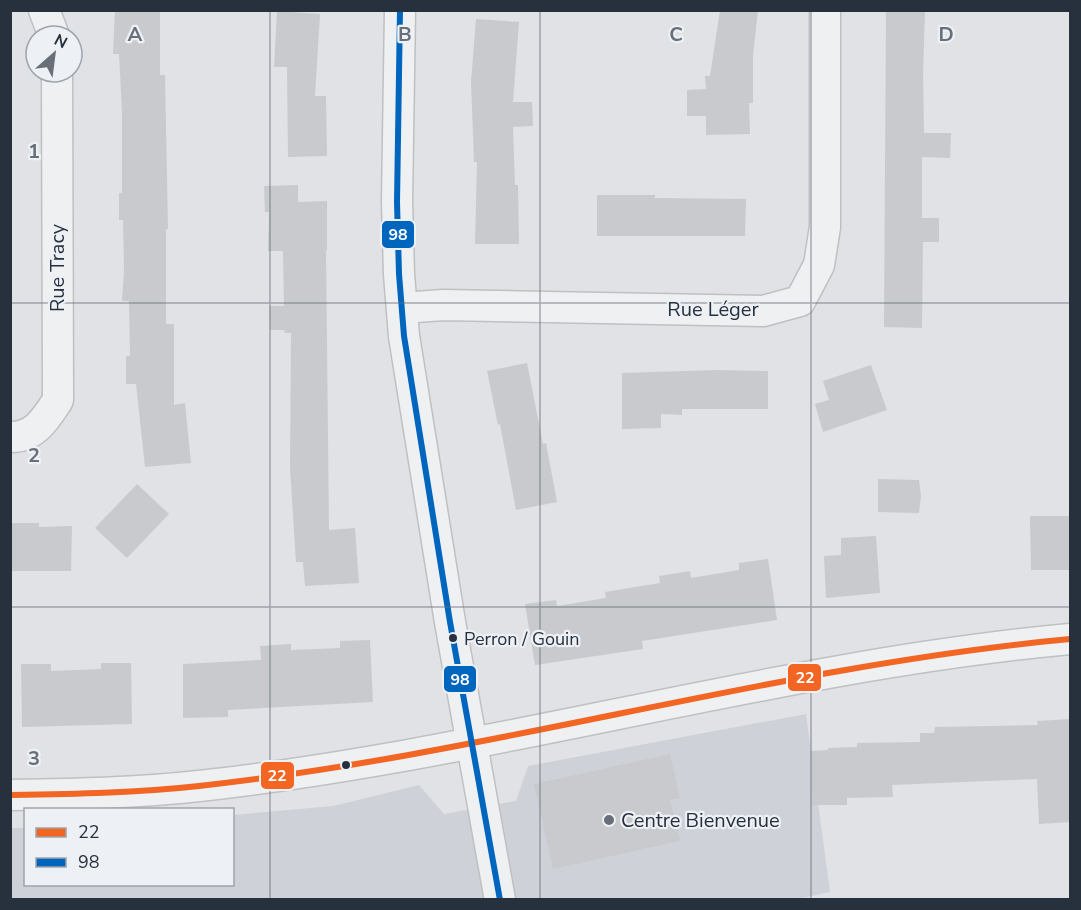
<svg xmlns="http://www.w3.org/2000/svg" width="1081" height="910" viewBox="0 0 1081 910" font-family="'Nunito Sans',sans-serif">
  <rect width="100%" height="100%" fill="#e0e2e5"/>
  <polygon fill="#ced2d8" points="806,714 830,892 794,900 11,899 10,828 25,828 26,884 232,884 233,815 333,806 419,785 444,814 516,801 528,766"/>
  <g fill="#c8cacd">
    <polygon points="115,10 160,10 160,75 165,75 168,229 166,229 166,324 174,324 174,405 185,403 191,463 145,467 136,384 126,384 126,356 130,356 129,301 122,301 124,271 123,220 119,220 119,193 122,193 122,112 119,54 113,54"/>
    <polygon points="720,10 758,10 753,56 753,103 749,103 750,134 706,135 706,116 687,116 687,90 706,89 705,76 710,76"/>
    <polygon points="277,11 320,14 315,96 326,96 327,156 288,157 287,67 274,67"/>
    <polygon points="886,11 925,12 923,72 924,133 951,133 950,158 922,157 922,218 939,218 939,242 923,242 922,328 884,327"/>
    <polygon points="476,19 519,22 513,102 532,102 533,126 513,127 515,185 518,185 519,244 475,244 477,162 474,162 471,82"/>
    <polygon points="298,185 298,202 327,201 327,250 326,250 329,530 355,528 359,583 305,586 303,562 296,562 290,468 291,333 285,333 284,330 270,330 269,306 284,306 283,251 268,251 269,212 265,212 264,186"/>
    <polygon points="597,195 655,195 655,198 746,199 745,236 597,236"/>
    <polygon points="527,363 543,444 546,443 557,502 516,510 500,424 498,425 487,371"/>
    <polygon points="871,365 887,410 823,432 815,404 829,400 823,381"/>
    <polygon points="716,370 768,371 768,409 682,409 682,415 661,414 661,428 622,429 622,373"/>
    <polygon points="878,479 919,480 921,496 919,513 878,512"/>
    <polygon points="137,484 169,514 127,558 95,528"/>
    <polygon points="1030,516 1071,516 1071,570 1031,570"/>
    <polygon points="11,523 39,523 39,527 72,526 71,571 12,571"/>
    <polygon points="876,536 880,593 826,598 824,556 841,555 841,538"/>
    <polygon points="768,559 777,620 642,641 643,649 535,665 525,604 556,600 557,606 606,598 605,592 660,583 659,576 690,571 691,578 739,570 739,563"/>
    <polygon points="370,640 373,702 228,710 228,717 183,718 183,664 261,660 260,646 291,644 291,650 340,648 340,641"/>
    <polygon points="101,663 131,663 132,724 22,727 21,664 51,664 51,671 101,669"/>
    <polygon points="1071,719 1071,822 1039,824 1037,779 892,785 893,797 847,798 847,805 812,805 811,751 828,750 828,748 857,747 857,743 920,742 920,733 934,733 935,727 1038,725 1037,721"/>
    <polygon points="670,754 680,798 670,800 680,841 553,869 534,784"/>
  </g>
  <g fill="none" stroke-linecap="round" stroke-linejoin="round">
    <defs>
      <g id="minor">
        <polyline points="44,10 54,36"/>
        <polyline points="400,10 397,202 399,274 404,336 450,622 500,900"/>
        <polyline points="402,308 443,305 763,311 800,301 819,265 825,227 825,10"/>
        <path d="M10,437c25,1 36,-19 48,-37l-1,-328"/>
        <path d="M10,795c63,-1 126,-2 189,-9 293,-32 578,-120 871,-147"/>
      </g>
    </defs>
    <use href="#minor" stroke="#bec0c3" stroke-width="33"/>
    <use href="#minor" stroke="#eff0f2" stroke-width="30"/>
    <defs>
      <path id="bus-1" d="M10,795c63,-1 126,-2 189,-9 293,-32 578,-120 871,-147"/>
      <polyline id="bus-2" points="400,10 397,202 399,274 404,336 450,622 500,900"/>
    </defs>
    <use href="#bus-1" stroke="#edf1f5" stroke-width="10"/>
    <use href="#bus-2" stroke="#edf1f5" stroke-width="10"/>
    <use href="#bus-1" stroke="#f26522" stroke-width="6"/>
    <use href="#bus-2" stroke="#0065bd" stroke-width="6"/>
  </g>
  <path fill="none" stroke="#686f78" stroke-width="1.5" stroke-opacity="0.55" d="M270,10v890M540,10v890M811,10v890M10,303h1060M10,607h1060"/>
  <g fill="#27313e" stroke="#edf1f5" stroke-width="2">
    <circle cx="453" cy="638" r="5"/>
    <circle cx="346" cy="765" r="5"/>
  </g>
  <circle fill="#686f78" stroke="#edf1f5" stroke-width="2" cx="609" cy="820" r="6"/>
  <g text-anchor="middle" stroke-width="4.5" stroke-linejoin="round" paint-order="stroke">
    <g font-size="18" fill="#27313e" stroke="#edf1f5" text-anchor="start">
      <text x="464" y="645">Perron / Gouin</text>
    </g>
    <g font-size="20" fill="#27313e" stroke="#edf1f5">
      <text transform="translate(57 268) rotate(-90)" y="7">Rue Tracy</text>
      <text x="713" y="316">Rue Léger</text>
    </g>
    <g font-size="20" fill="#27313e" stroke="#edf1f5" text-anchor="start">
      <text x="621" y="827">Centre Bienvenue</text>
    </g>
  </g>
  <g font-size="20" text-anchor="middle" font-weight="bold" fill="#686f78" stroke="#edf1f5" stroke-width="4.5" stroke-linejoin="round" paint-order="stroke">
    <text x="135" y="41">A</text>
    <text x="405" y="41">B</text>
    <text x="676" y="41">C</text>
    <text x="946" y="41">D</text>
    <text x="34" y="158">1</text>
    <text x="34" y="462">2</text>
    <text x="34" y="765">3</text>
  </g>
  <g stroke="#edf1f5" stroke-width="2">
    <rect x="381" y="220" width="34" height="29" rx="6" fill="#0065bd"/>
    <rect x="787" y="663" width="35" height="29" rx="6" fill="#f26522"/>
    <rect x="443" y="665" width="34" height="28" rx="6" fill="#0065bd"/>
    <rect x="260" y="761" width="35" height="29" rx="6" fill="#f26522"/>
  </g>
  <g font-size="16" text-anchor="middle" font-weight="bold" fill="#fff">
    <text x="398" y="240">98</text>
    <text x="805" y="683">22</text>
    <text x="460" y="685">98</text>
    <text x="277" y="781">22</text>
  </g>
  <rect width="1081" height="910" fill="none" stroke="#27313e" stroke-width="24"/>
  <rect x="24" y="808" width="210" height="78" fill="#edf1f5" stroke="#9ea4ac" stroke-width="1.5"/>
  <rect x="36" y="828" width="30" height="9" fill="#f26522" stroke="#9ea4ac" stroke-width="1.5"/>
  <text x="78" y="838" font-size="18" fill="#27313e">22</text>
  <rect x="36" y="858" width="30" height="9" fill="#0065bd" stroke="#9ea4ac" stroke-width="1.5"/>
  <text x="78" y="868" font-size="18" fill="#27313e">98</text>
  <g transform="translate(54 54) rotate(28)"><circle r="28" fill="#edf1f5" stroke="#9ea4ac" stroke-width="1.5"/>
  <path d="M0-4.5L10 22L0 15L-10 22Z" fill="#686f78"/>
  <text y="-9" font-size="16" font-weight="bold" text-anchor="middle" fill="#27313e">N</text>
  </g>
</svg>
